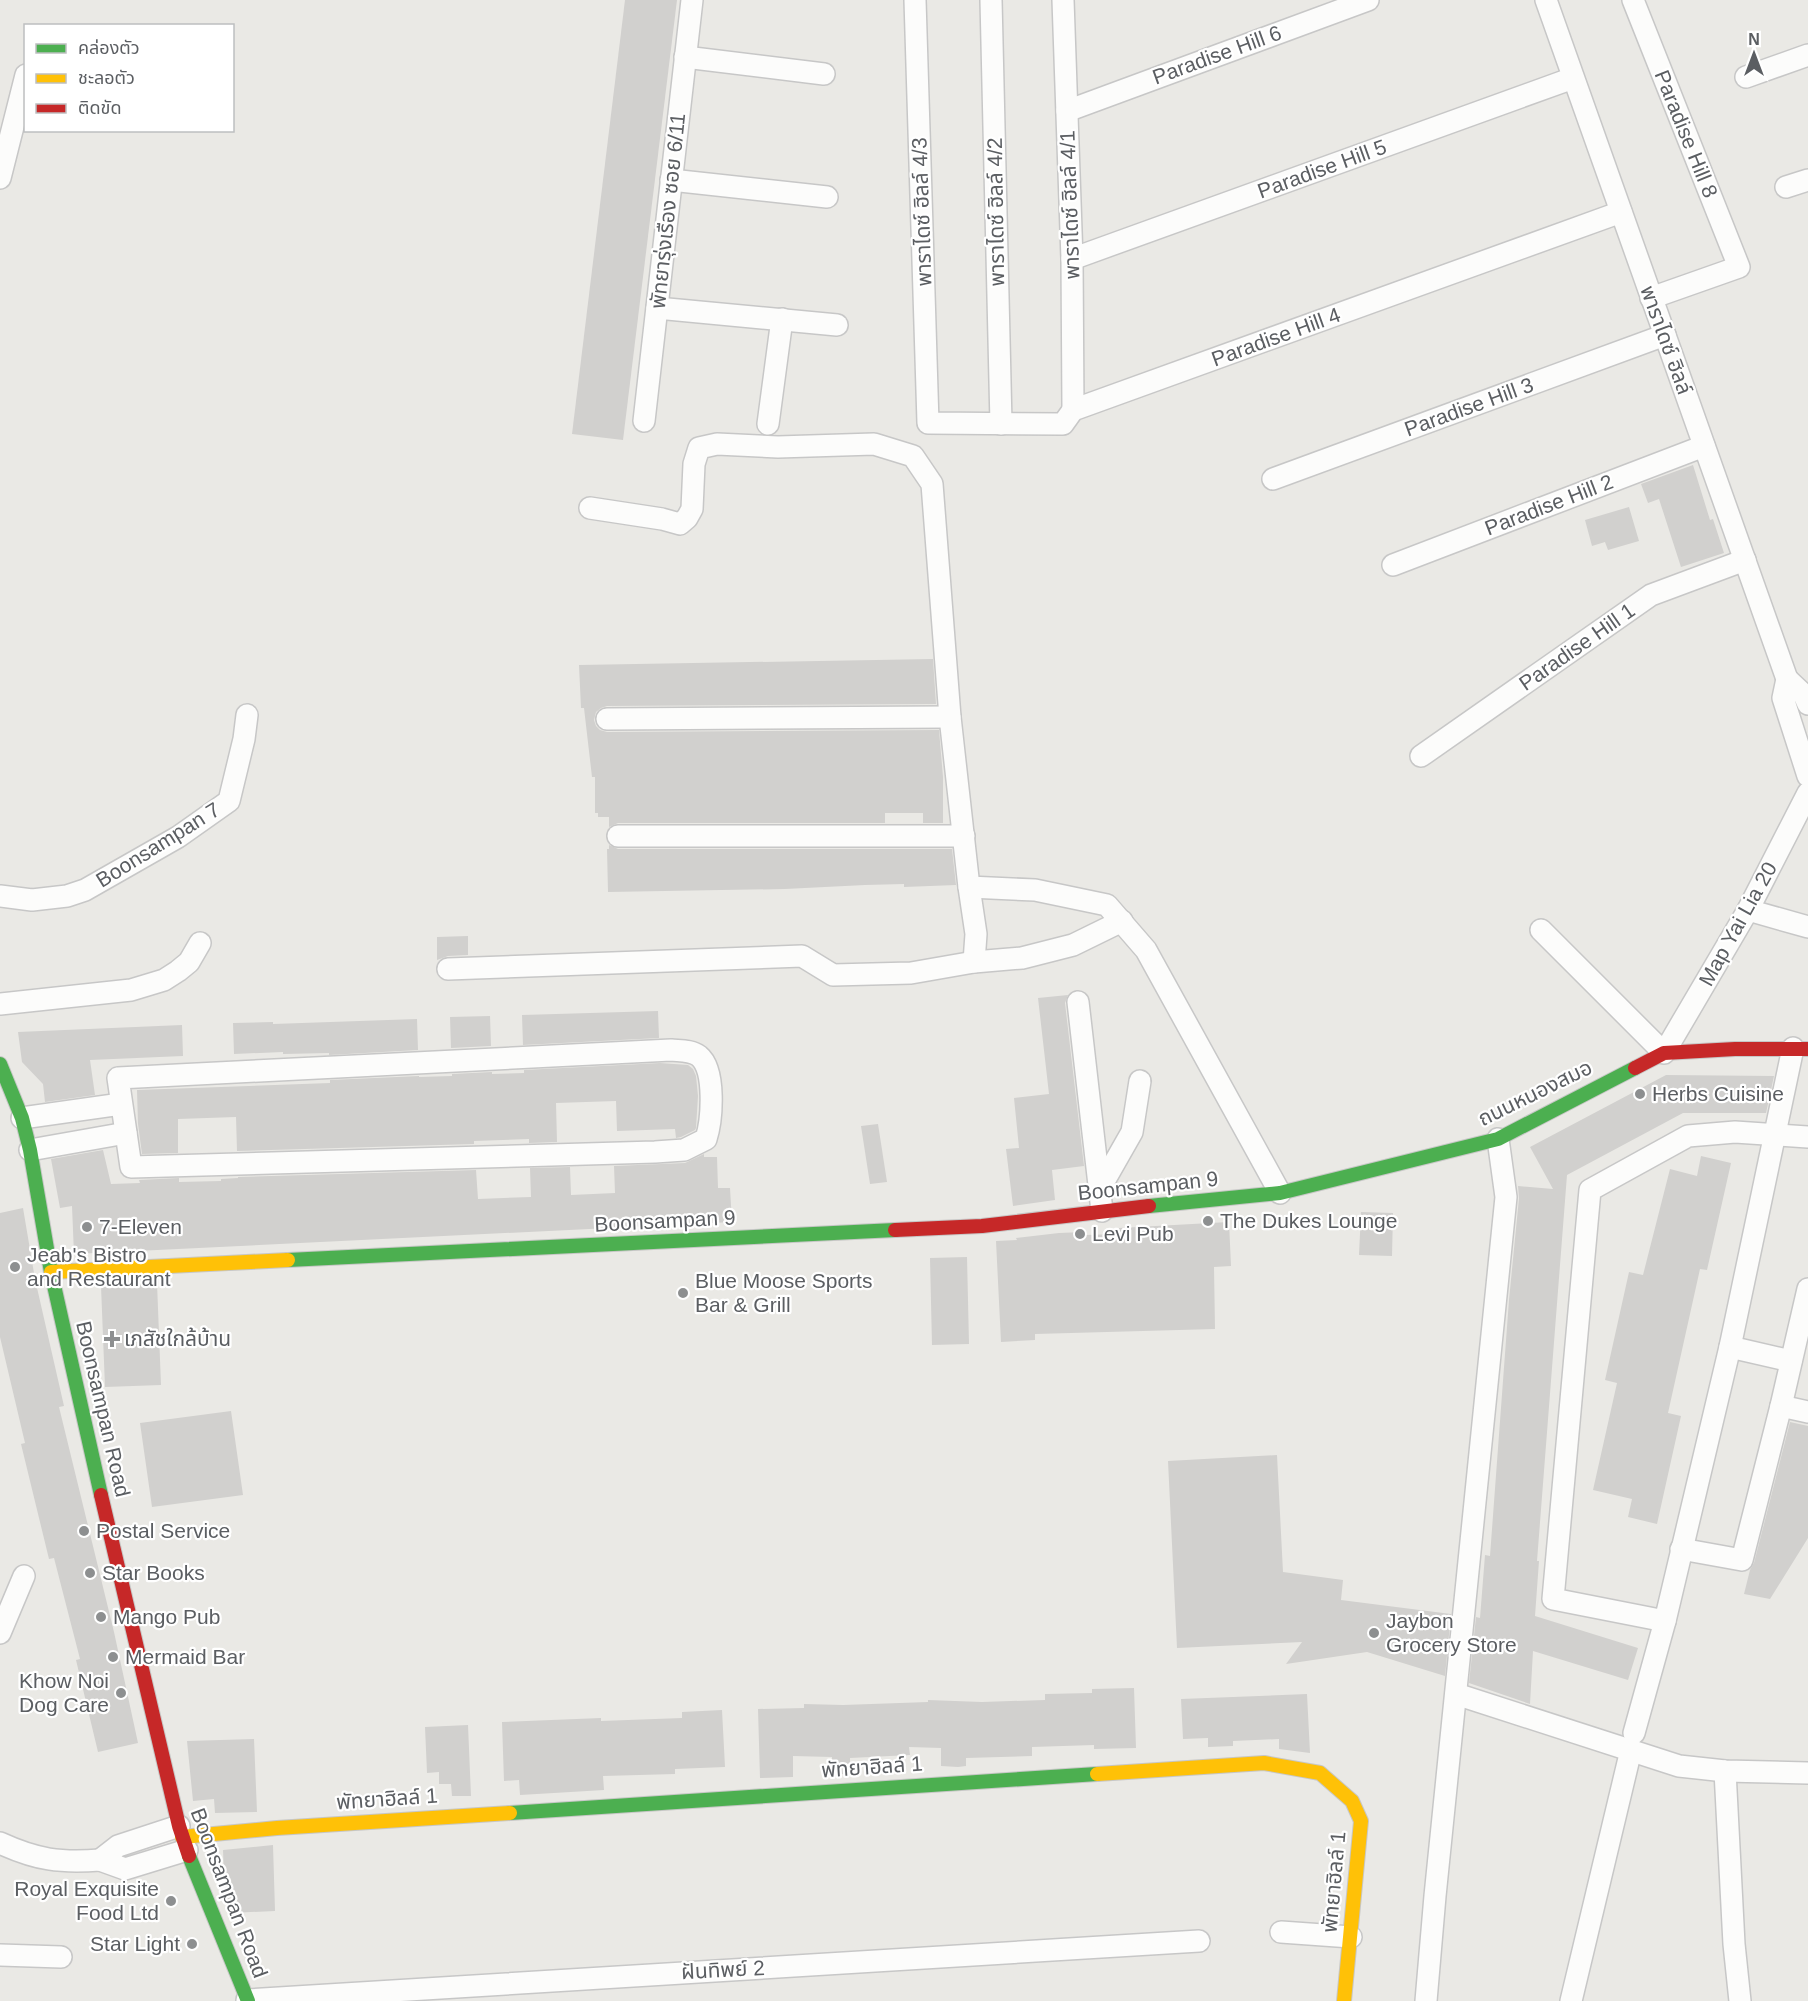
<svg xmlns="http://www.w3.org/2000/svg" width="1808" height="2001" viewBox="0 0 1808 2001" font-family="Helvetica,'Noto Sans Thai',sans-serif">
  <rect width="100%" height="100%" fill="#eae9e5"/>
  <g fill="#d1d0ce">
    <polygon points="625,0 677,0 623,440 572,434"/>
    <polygon points="1693,465 1710,520 1713,519 1724,553 1681,567 1659,499 1648,503 1641,484"/>
    <polygon points="1629,507 1639,541 1608,550 1605,542 1592,546 1585,520"/>
    <polygon points="933,659 936,704 607,706 601,708 596,712 594,720 596,726 600,730 607,732 939,730 943,777 943,823 923,823 923,813 885,813 885,823 618,823 609,827 609,817 598,817 598,813 595,813 595,777 592,777 584,708 581,708 579,665"/>
    <polygon points="609,845 618,849 952,849 956,885 904,887 904,884 865,885 785,889 608,892 607,849 609,849"/>
    <polygon points="468,936 468,955 448,956 437,960 437,937"/>
    <polygon points="1068,995 1065,1003 1084,1166 1052,1170 1055,1200 1013,1206 1006,1149 1019,1148 1014,1098 1049,1094 1038,998"/>
    <polygon points="658,1011 659,1038 523,1045 522,1015"/>
    <polygon points="490,1016 491,1046 451,1048 450,1017"/>
    <polygon points="417,1019 418,1050 329,1055 329,1053 283,1054 283,1052 234,1054 233,1023 273,1022 273,1024"/>
    <polygon points="182,1025 183,1056 90,1060 95,1095 45,1102 43,1084 22,1062 18,1032"/>
    <polygon points="660,1063 688,1065 693,1069 696,1076 698,1096 696,1128 695,1130 681,1137 676,1138 675,1129 617,1131 616,1101 556,1103 557,1142 529,1143 529,1139 474,1141 474,1144 237,1151 236,1117 178,1119 178,1153 142,1154 138,1124 137,1090 330,1083 330,1080 419,1076 419,1077 452,1076 452,1074 492,1072 492,1074 524,1073 524,1070"/>
    <polygon points="1666,1075 1774,1076 1766,1113 1683,1113 1567,1175 1537,1561 1539,1561 1535,1616 1638,1648 1628,1680 1533,1651 1530,1704 1469,1683 1476,1617 1480,1618 1485,1555 1490,1556 1509,1300 1519,1198 1518,1186 1553,1189 1530,1147"/>
    <polygon points="878,1124 887,1182 870,1184 861,1126"/>
    <polygon points="103,1150 111,1184 140,1183 139,1180 179,1178 179,1182 221,1181 221,1179 238,1178 238,1177 476,1170 478,1199 531,1197 530,1168 570,1167 571,1195 615,1193 614,1166 685,1163 704,1154 704,1157 717,1157 718,1188 730,1188 732,1222 74,1254 72,1206 60,1208 51,1159"/>
    <polygon points="1701,1156 1731,1163 1707,1270 1700,1269 1668,1413 1681,1416 1657,1524 1628,1517 1632,1499 1593,1490 1617,1383 1605,1380 1629,1272 1643,1275 1670,1169 1697,1176"/>
    <polygon points="23,1208 35,1279 64,1406 59,1407 114,1632 138,1743 98,1752 76,1660 80,1659 54,1558 49,1559 21,1444 25,1443 0,1337 0,1213"/>
    <polygon points="1361,1212 1393,1213 1392,1256 1359,1255"/>
    <polygon points="1229,1222 1231,1266 1214,1267 1215,1329 1035,1334 1035,1340 1001,1342 996,1241 1017,1240 1016,1238 1059,1233 1084,1232 1085,1235 1119,1234 1119,1228"/>
    <polygon points="967,1257 969,1344 932,1345 930,1258"/>
    <polygon points="157,1283 161,1385 105,1387 101,1286"/>
    <polygon points="231,1411 243,1495 152,1507 140,1423"/>
    <polygon points="1790,1422 1808,1426 1808,1538 1770,1599 1744,1594 1750,1570 1754,1563"/>
    <polygon points="1277,1455 1283,1572 1343,1580 1341,1600 1451,1614 1445,1676 1367,1652 1286,1664 1302,1642 1177,1648 1168,1461"/>
    <polygon points="1134,1688 1136,1748 1094,1749 1094,1745 1032,1747 1032,1756 966,1758 966,1766 958,1767 941,1766 941,1748 909,1747 910,1755 850,1758 850,1774 832,1774 832,1757 793,1756 793,1777 760,1778 758,1709 804,1708 804,1704 843,1705 928,1702 928,1700 982,1702 1045,1700 1045,1694 1092,1693 1092,1689"/>
    <polygon points="1307,1694 1310,1753 1279,1749 1279,1739 1233,1741 1233,1746 1208,1747 1208,1738 1183,1739 1181,1699"/>
    <polygon points="722,1710 725,1767 675,1769 675,1774 603,1776 604,1790 554,1793 520,1795 519,1780 504,1781 502,1722 601,1718 601,1721 682,1718 682,1712"/>
    <polygon points="468,1725 471,1796 452,1796 451,1784 439,1784 439,1772 427,1773 425,1727"/>
    <polygon points="254,1739 257,1812 215,1813 214,1799 193,1801 187,1741"/>
    <polygon points="273,1845 275,1911 230,1913 225,1900 223,1850"/>
  </g>
  <g fill="none" stroke-linecap="round" stroke-linejoin="round">
    <defs>
      <g id="street">
        <polyline points="915,0 928,423 1063,424 1073,410 1621,212"/>
        <polyline points="991,0 1001,424"/>
        <polyline points="1063,0 1072,259 1073,410"/>
        <polyline points="1546,0 1787,679"/>
        <polyline points="1633,0 1739,267 1651,298"/>
        <polyline points="685,57 824,74"/>
        <polyline points="1746,77 1808,55"/>
        <polyline points="1067,111 1368,0"/>
        <polyline points="0,178 26,75"/>
        <polyline points="671,180 827,197"/>
        <polyline points="1786,187 1808,180"/>
        <polyline points="1072,259 1573,78"/>
        <polyline points="657,308 837,325"/>
        <polyline points="644,421 692,0"/>
        <polyline points="768,424 782,319"/>
        <polyline points="1273,479 1665,335"/>
        <polyline points="590,508 662,519 680,524 687,518 692,509 694,464 699,448 717,444 778,447 874,444 913,456 932,484 950,717 969,887 1035,890 1107,905 1146,950 1280,1193"/>
        <polyline points="1393,565 1704,446"/>
        <polyline points="1808,704 1804,695 1787,679 1783,698 1808,776"/>
        <polyline points="607,719 950,717"/>
        <polyline points="1421,756 1651,595 1745,560"/>
        <polyline points="618,836 964,836"/>
        <polyline points="969,887 976,934 974,962"/>
        <polyline points="0,896 32,900 67,896 85,890 178,837 229,801 244,739 247,715"/>
        <polyline points="1748,910 1808,927"/>
        <polyline points="1541,930 1664,1053 1748,910 1808,793"/>
        <polyline points="448,969 802,956 833,975 911,973 974,962 1022,958 1073,945 1122,921"/>
        <polyline points="1078,1002 1102,1211"/>
        <polyline points="0,1004 131,990 164,980 178,971 189,962 200,943"/>
        <path d="M671,1050c9,1 20,0 28,6 17,14 13,64 7,83l-22,11 -29,2 -524,15 -13,-89z"/>
        <polyline points="22,1118 121,1104"/>
        <polyline points="30,1150 126,1133"/>
        <polyline points="1099,1190 1132,1132 1140,1081"/>
        <polyline points="1730,1347 1791,1361"/>
        <polyline points="1781,1406 1808,1412"/>
        <polyline points="1681,1549 1742,1560 1781,1406 1808,1289"/>
        <polyline points="1665,1621 1553,1599 1590,1190 1688,1136 1735,1132 1808,1137"/>
        <polyline points="0,1633 24,1576"/>
        <polyline points="1456,1694 1679,1766 1725,1771 1808,1773"/>
        <polyline points="1634,1733 1665,1621 1730,1347 1793,1048"/>
        <polyline points="1725,1771 1734,1944 1740,2001"/>
        <polyline points="179,1826 118,1846 100,1860 125,1869 187,1850"/>
        <path d="M0,1843c37,17 60,20 100,17"/>
        <polyline points="1281,1932 1351,1937"/>
        <polyline points="0,1955 61,1957"/>
        <polyline points="247,2000 1199,1941"/>
        <polyline points="1426,2001 1435,1896 1506,1197 1498,1139"/>
        <polyline points="1571,2001 1631,1750"/>
      </g>
      <g id="fast">
        <polyline points="0,1064 22,1118 30,1150 51,1272 101,1495"/>
        <polyline points="1149,1206 1280,1193 1498,1139 1635,1068"/>
        <polyline points="288,1260 895,1230"/>
        <polyline points="510,1813 1097,1774"/>
        <polyline points="189,1856 248,2001"/>
      </g>
      <g id="slow">
        <polyline points="51,1272 288,1260"/>
        <polyline points="1097,1774 1264,1763 1320,1773 1352,1801 1361,1821 1344,2001"/>
        <polyline points="182,1837 277,1828 510,1813"/>
      </g>
      <g id="jam">
        <polyline points="1635,1068 1664,1053 1735,1049 1808,1049"/>
        <polyline points="895,1230 982,1226 1149,1206"/>
        <polyline points="101,1495 179,1826 189,1856"/>
      </g>
    </defs>
    <use href="#street" stroke="#c7c7c7" stroke-width="24"/>
    <use href="#fast" stroke="#c7c7c6" stroke-width="16"/>
    <use href="#slow" stroke="#c7c7c6" stroke-width="16"/>
    <use href="#jam" stroke="#c7c7c6" stroke-width="16"/>
    <use href="#street" stroke="#fcfcfb" stroke-width="21"/>
    <use href="#fast" stroke="#4caf50" stroke-width="14"/>
    <use href="#slow" stroke="#ffc107" stroke-width="14"/>
    <use href="#jam" stroke="#c62828" stroke-width="14"/>
  </g>
  <g fill="#8d8f90" stroke="#fff" stroke-width="2">
    <circle cx="1640" cy="1094" r="6"/>
    <circle cx="1208" cy="1221" r="6"/>
    <circle cx="87" cy="1227" r="6"/>
    <circle cx="1080" cy="1234" r="6"/>
    <circle cx="15" cy="1267" r="6"/>
    <circle cx="683" cy="1293" r="6"/>
    <path d="M109 1330h6v6h6v6h-6v6h-6v-6h-6v-6h6z"/>
    <circle cx="84" cy="1531" r="6"/>
    <circle cx="90" cy="1573" r="6"/>
    <circle cx="101" cy="1617" r="6"/>
    <circle cx="1374" cy="1633" r="6"/>
    <circle cx="113" cy="1657" r="6"/>
    <circle cx="121" cy="1693" r="6"/>
    <circle cx="171" cy="1901" r="6"/>
    <circle cx="192" cy="1944" r="6"/>
  </g>
  <g text-anchor="middle" stroke-width="4.5" stroke-linejoin="round" paint-order="stroke">
    <g font-size="21" fill="#5b5e62" stroke="#fff">
      <text transform="translate(1217 55) rotate(-20)" y="7">Paradise Hill 6</text>
      <text transform="translate(1686 134) rotate(68)" y="7">Paradise Hill 8</text>
      <text transform="translate(1322 169) rotate(-20)" y="7">Paradise Hill 5</text>
      <text transform="translate(1070 205) rotate(-92)" y="7">พาราไดซ์ ฮิลล์ 4/1</text>
      <text transform="translate(668 211) rotate(-84)" y="7">พัทยารุ่งเรือง ซอย 6/11</text>
      <text transform="translate(922 212) rotate(-92)" y="7">พาราไดซ์ ฮิลล์ 4/3</text>
      <text transform="translate(996 212) rotate(-91)" y="7">พาราไดซ์ ฮิลล์ 4/2</text>
      <text transform="translate(1276 337) rotate(-20)" y="7">Paradise Hill 4</text>
      <text transform="translate(1666 340) rotate(70)" y="7">พาราไดซ์ ฮิลล์</text>
      <text transform="translate(1469 407) rotate(-20)" y="7">Paradise Hill 3</text>
      <text transform="translate(1549 505) rotate(-21)" y="7">Paradise Hill 2</text>
      <text transform="translate(1577 647) rotate(-35)" y="7">Paradise Hill 1</text>
      <text transform="translate(158 845) rotate(-32)" y="7">Boonsampan 7</text>
      <text transform="translate(1738 924) rotate(-61)" y="7">Map Yai Lia 20</text>
      <text transform="translate(1535 1093) rotate(-26)" y="7">ถนนหนองสมอ</text>
      <text transform="translate(1148 1186) rotate(-6)" y="7">Boonsampan 9</text>
      <text transform="translate(665 1221) rotate(-3)" y="7">Boonsampan 9</text>
      <text transform="translate(103 1409) rotate(77)" y="7">Boonsampan Road</text>
      <text transform="translate(872 1767) rotate(-4)" y="7">พัทยาฮิลล์ 1</text>
      <text transform="translate(387 1799) rotate(-4)" y="7">พัทยาฮิลล์ 1</text>
      <text transform="translate(1334 1882) rotate(-85)" y="7">พัทยาฮิลล์ 1</text>
      <text transform="translate(229 1893) rotate(69)" y="7">Boonsampan Road</text>
      <text transform="translate(723 1970) rotate(-3)" y="7">ฝันทิพย์ 2</text>
    </g>
    <g font-size="21" fill="#5b5e62" stroke="#fff" text-anchor="start">
      <text x="1652" y="1101">Herbs Cuisine</text>
      <text x="1220" y="1228">The Dukes Lounge</text>
      <text x="99" y="1234">7-Eleven</text>
      <text x="1092" y="1241">Levi Pub</text>
      <text x="27" y="1262">Jeab's Bistro<tspan x="27" dy="24">and Restaurant</tspan></text>
      <text x="695" y="1288">Blue Moose Sports<tspan x="695" dy="24">Bar &amp; Grill</tspan></text>
      <text x="124" y="1346">เภสัชใกล้บ้าน</text>
      <text x="96" y="1538">Postal Service</text>
      <text x="102" y="1580">Star Books</text>
      <text x="113" y="1624">Mango Pub</text>
      <text x="1386" y="1628">Jaybon<tspan x="1386" dy="24">Grocery Store</tspan></text>
      <text x="125" y="1664">Mermaid Bar</text>
      <text x="109" y="1688" text-anchor="end">Khow Noi<tspan x="109" dy="24">Dog Care</tspan></text>
      <text x="159" y="1896" text-anchor="end">Royal Exquisite<tspan x="159" dy="24">Food Ltd</tspan></text>
      <text x="180" y="1951" text-anchor="end">Star Light</text>
    </g>
  </g>
  <rect x="24" y="24" width="210" height="108" fill="#ffffff" stroke="#bdbfc0" stroke-width="1.5"/>
  <rect x="36" y="44" width="30" height="9" fill="#4caf50" stroke="#bdbfc0" stroke-width="1.5"/>
  <text x="78" y="54" font-size="18" fill="#5b5e62">คล่องตัว</text>
  <rect x="36" y="74" width="30" height="9" fill="#ffc107" stroke="#bdbfc0" stroke-width="1.5"/>
  <text x="78" y="84" font-size="18" fill="#5b5e62">ชะลอตัว</text>
  <rect x="36" y="104" width="30" height="9" fill="#c62828" stroke="#bdbfc0" stroke-width="1.5"/>
  <text x="78" y="114" font-size="18" fill="#5b5e62">ติดขัด</text>
  <g transform="translate(1754 54)" stroke="#ffffff" stroke-width="4.5" paint-order="stroke">
  <path d="M0-4.5L10 22L0 15L-10 22Z" fill="#5b5e62"/>
  <text y="-9" font-size="16" font-weight="bold" text-anchor="middle" fill="#5b5e62">N</text>
  </g>
</svg>
